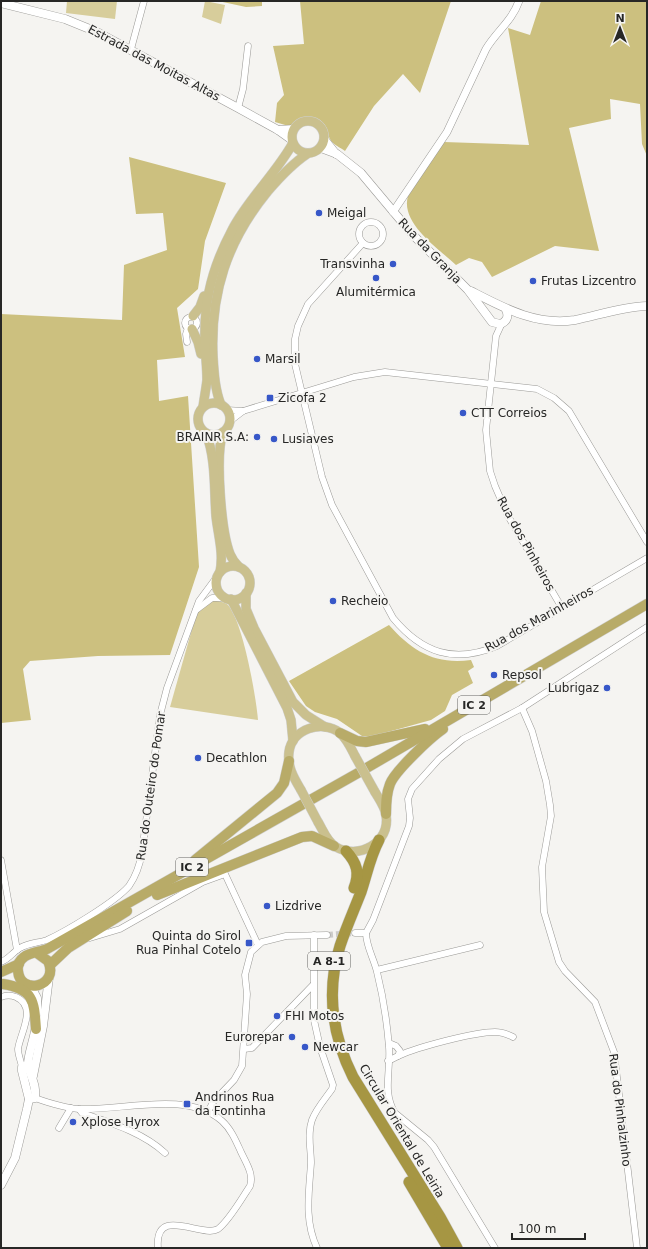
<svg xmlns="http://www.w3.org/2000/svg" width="648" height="1249" viewBox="0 0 648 1249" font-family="'DejaVu Sans',sans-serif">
  <rect width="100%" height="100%" fill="#f5f4f1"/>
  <g fill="#d7cd9b">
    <polygon points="67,1 117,1 115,19 66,13"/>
    <polygon points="205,1 225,5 221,24 202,17"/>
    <path d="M212,601c6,0 12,0 17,5 14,18 27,90 29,114l-88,-13 26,-92 6,-8z"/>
  </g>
  <g fill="#ccc07f">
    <polygon points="218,1 262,1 262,6 246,7"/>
    <path d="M300,1h151l-31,92 -17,-19 -29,32 -29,45c-4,-3 -13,-7 -15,-12 -2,-3 -2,-8 -4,-12 -9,-15 -24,-10 -34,0l-17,-5 2,-19 7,-8 -11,-49 31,-2z"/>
    <path d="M541,1h106v155l-5,-12 -2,-40 -30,-5 1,20 -42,9 30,123 -44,-5 -63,31 -10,-15 -13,-4 -13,7c-18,-17 -56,-42 -48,-69l36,-54 85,3 -21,-117 22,7z"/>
    <polygon points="129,157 226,183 205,241 198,289 177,308 185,357 157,360 159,401 188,396 199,567 170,655 98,656 30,661 23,669 31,720 1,723 1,314 122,320 124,265 167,250 163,213 136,214"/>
    <path d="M389,625c23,26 46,40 82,35l3,7 -6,4 5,12 -21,12 -7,16 -14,9 -61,17 -8,-1 -25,-17 -22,-7 -9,-6 -17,-25z"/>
  </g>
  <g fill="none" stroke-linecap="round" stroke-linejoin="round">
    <polyline stroke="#cccbc8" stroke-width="6" stroke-dasharray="6 3" stroke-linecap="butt" points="327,935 355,933"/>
    <defs>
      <g id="minor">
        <polyline points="131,49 144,1"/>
        <polyline points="238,108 243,89 248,46"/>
        <circle cx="371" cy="234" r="12"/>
        <path d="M363,243l-55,61 -10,22 -3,13v25l27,113 10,28 61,113c29,35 61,46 104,28l150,-88"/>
        <circle cx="191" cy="323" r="6"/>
        <polyline points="502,323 496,336 486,430 490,471 495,486 508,516 562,608"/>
        <polyline points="187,342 186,334 188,328"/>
        <polyline points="227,410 243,411"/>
        <polyline points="230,421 243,411 354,377 385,372 537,389 554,398 569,411 647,542"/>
        <polyline points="196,610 212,598 225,598"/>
        <polyline points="522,708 532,731 546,781 550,805 551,816 542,867 544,912 559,962 565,971 595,1002 614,1052 637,1248"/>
        <polyline points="1,860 17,950"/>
        <polyline points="355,933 366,933"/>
        <path d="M314,935v85l6,27 13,38 -1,4c-7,10 -16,20 -20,31 -5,14 -1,29 -1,43 -2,30 -7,57 6,85"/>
        <polyline points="90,938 120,929 203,882 225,874 258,945"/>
        <path d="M1,962c8,-3 12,-10 19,-14 8,-5 18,-5 27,-8 20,-9 68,-38 82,-54 7,-10 11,-22 13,-34l18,-137 7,-27 32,-87 17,-23"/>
        <polyline points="377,970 480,945"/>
        <path d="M1,997c5,-2 10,-2 15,0 22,10 4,36 2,52 0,6 3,12 4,18"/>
        <polyline points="244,1049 252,1048 313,985"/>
        <path d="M398,1056c20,-9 76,-24 97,-24 6,0 12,2 18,5"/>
        <polyline points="388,1061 398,1056 400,1051 396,1046 389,1043"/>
        <path d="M35,1098c14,5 29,10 44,11 43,2 107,-19 143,12 9,8 14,20 19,31 5,11 13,22 9,34 -8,12 -21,35 -32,43 -15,10 -64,-25 -60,19"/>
        <path d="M79,1109l3,4c29,10 60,19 83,40"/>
        <polyline points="208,1112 213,1102 234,1080 242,1066 247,994 245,975 251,952 262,942 286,936 327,935"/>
        <polyline points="59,1128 71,1108"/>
        <path d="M495,1248l-61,-101 -6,-7 -33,-27c-13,-21 -4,-43 -6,-66 -2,-25 -6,-51 -12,-75 -3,-13 -11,-26 -11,-39l7,-13 36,-94 1,-8 -2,-19 4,-10 27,-30 24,-20 59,-31 125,-81"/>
      </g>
      <path id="tertiary" d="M393,212l54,-80 39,-83c10,-17 26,-28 33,-48"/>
      <g id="secondary">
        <polyline points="1,3 65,19 97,32 238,108 278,130 292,140"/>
        <polyline points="278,130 294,129"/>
        <polyline points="324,139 336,154"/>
        <path d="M321,148l16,6 24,19 52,62 55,55 24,32 8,2c7,-2 9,-8 6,-14"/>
        <path d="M471,291c33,17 65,35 104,29 24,-5 47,-13 72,-14"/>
        <polyline points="30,985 37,998 37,1013"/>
        <polyline points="33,1076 43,1026 49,977"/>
        <path d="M29,1099l6,-1c2,-13 -5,-22 -7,-33 -1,-8 8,-31 8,-41"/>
        <polyline points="1,1185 15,1158 27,1109 29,1099 22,1071 22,1067 28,1065"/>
      </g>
      <g id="primary">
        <circle cx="308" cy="137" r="16"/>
        <polyline points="193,316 200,307 204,296"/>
        <polyline points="192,329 198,342 201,354"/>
        <circle cx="214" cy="419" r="16"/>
        <path d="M221,405c-6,-15 -7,-32 -8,-48 -3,-64 14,-116 55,-166 12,-14 24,-27 39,-37"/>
        <path d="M203,407c1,-8 3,-18 4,-27 0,-17 -3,-34 -2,-51 0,-34 11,-69 27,-99 16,-31 43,-55 61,-87"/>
        <path d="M223,432c-8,23 -2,99 7,122 2,5 5,9 9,13"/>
        <path d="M206,433c10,26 8,56 10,83 2,19 8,37 4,56"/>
        <circle cx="233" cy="583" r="17"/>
        <polyline points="246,593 246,609 254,628 293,702 306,715 325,727"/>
        <polyline points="231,599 287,708 291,720 293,741"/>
        <path d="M301,790c-7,-12 -14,-23 -12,-38 3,-23 33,-33 51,-19 7,6 11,15 15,23"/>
        <path d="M318,822c5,8 9,20 18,25 22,13 55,-4 50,-32 -1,-8 -7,-16 -11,-23"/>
      </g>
      <g id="trunk">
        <polyline points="340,733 357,741 366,742 425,729"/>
        <path d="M386,814c0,-10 0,-20 4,-30 5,-13 40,-46 53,-55"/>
        <polyline points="195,860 277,793 284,783 289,761"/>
        <polyline points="157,895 302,837 312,836 334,846"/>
        <path d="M37,953l11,8c12,26 -28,35 -30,10 -1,-6 2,-11 6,-14 6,-5 16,-5 23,-8l311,-176 289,-169"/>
        <polyline points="50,965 68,948 127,911"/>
        <polyline points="1,972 19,964"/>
        <path d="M3,984c31,5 31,17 33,45"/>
      </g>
      <g id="motorway">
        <path d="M379,840c-9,17 -12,34 -18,52 -7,18 -15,36 -21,54 -14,45 -8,89 13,131l87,140 17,31"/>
        <path d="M346,851c11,12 14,22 8,37"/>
        <polyline points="409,1182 448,1248"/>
      </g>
    </defs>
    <use href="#minor" stroke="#9a9996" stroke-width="7"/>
    <use href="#tertiary" stroke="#9a9996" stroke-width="8"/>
    <use href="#secondary" stroke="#9a9996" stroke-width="9"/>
    <use href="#primary" stroke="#cfcfcf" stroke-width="10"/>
    <use href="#trunk" stroke="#cfcfcf" stroke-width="11"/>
    <use href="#motorway" stroke="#cfcfcf" stroke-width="12"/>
    <use href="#minor" stroke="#fff" stroke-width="6"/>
    <use href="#tertiary" stroke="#fff" stroke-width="7"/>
    <use href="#secondary" stroke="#fff" stroke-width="8"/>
    <use href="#primary" stroke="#cac08e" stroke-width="9"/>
    <use href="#trunk" stroke="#b8ab68" stroke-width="10"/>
    <use href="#motorway" stroke="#a69643" stroke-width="11"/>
    <defs>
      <g id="primary-bridge">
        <polyline points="355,756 375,792"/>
        <polyline points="301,790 318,822"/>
      </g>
    </defs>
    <use href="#primary-bridge" stroke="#cfcfcf" stroke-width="10" stroke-linecap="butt"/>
    <use href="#primary-bridge" stroke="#cac08e" stroke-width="9"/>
  </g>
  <g fill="#3757c8" stroke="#f5f4f1" stroke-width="1.5">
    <circle cx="319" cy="213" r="4"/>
    <circle cx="393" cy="264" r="4"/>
    <circle cx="376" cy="278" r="4"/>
    <circle cx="533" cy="281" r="4"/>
    <circle cx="257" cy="359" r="4"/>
    <rect x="266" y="394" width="8" height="8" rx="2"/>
    <circle cx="463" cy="413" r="4"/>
    <circle cx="257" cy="437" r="4"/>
    <circle cx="274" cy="439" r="4"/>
    <circle cx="333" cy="601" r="4"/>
    <circle cx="494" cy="675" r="4"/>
    <circle cx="607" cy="688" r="4"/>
    <circle cx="198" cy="758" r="4"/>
    <circle cx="267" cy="906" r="4"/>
    <rect x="245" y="939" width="8" height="8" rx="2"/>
    <circle cx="277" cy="1016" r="4"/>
    <circle cx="292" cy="1037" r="4"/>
    <circle cx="305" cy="1047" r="4"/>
    <rect x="183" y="1100" width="8" height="8" rx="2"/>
    <circle cx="73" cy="1122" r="4"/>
  </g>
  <g text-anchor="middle" stroke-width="4" stroke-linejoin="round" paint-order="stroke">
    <g fill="#f5f4f1" stroke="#656463" stroke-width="1">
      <rect x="458" y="696" width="32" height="18" rx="3"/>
      <rect x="176" y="858" width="32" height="18" rx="3"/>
      <rect x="308" y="952" width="42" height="18" rx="3"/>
    </g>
    <g font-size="11" font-weight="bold" fill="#272726">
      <text x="474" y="709">IC 2</text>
      <text x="192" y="871">IC 2</text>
      <text x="329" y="965">A 8-1</text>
    </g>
    <g font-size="12" fill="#272726" stroke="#f5f4f1">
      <text transform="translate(154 63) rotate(28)" y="4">Estrada das Moitas Altas</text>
      <text transform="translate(430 251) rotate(46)" y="4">Rua da Granja</text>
      <text transform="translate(526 544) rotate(61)" y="4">Rua dos Pinheiros</text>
      <text transform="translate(539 619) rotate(-29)" y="4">Rua dos Marinheiros</text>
      <text transform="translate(151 786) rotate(-82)" y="4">Rua do Outeiro do Pomar</text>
      <text transform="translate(620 1110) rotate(83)" y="4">Rua do Pinhalzinho</text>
      <text transform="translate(402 1131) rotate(59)" y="4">Circular Oriental de Leiria</text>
    </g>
    <g font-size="12" fill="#272726" stroke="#f5f4f1" text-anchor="start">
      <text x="327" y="217">Meigal</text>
      <text x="385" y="268" text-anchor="end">Transvinha</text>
      <text x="541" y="285">Frutas Lizcentro</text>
      <text x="376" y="296" text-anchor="middle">Alumitérmica</text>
      <text x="265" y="363">Marsil</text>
      <text x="278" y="402">Zicofa 2</text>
      <text x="471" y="417">CTT Correios</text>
      <text x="249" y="441" text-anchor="end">BRAINR S.A:</text>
      <text x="282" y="443">Lusiaves</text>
      <text x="341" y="605">Recheio</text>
      <text x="502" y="679">Repsol</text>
      <text x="599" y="692" text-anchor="end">Lubrigaz</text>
      <text x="206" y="762">Decathlon</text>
      <text x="275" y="910">Lizdrive</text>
      <text x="241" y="940" text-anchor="end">Quinta do Sirol<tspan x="241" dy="14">Rua Pinhal Cotelo</tspan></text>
      <text x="285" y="1020">FHI Motos</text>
      <text x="284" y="1041" text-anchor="end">Eurorepar</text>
      <text x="313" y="1051">Newcar</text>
      <text x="195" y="1101">Andrinos Rua<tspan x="195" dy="14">da Fontinha</tspan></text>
      <text x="81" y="1126">Xplose Hyrox</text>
    </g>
  </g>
  <rect width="648" height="1249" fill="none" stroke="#272726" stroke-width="4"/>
  <g transform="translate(620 28)" stroke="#f5f4f1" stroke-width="3" paint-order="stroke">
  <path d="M0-3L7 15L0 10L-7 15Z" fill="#272726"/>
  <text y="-6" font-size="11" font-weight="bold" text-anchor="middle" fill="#272726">N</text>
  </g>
  <path d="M512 1233v6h73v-6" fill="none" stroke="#272726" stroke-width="2"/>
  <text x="518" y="1233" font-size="12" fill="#272726" stroke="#f5f4f1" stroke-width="3" paint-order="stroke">100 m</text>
</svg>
